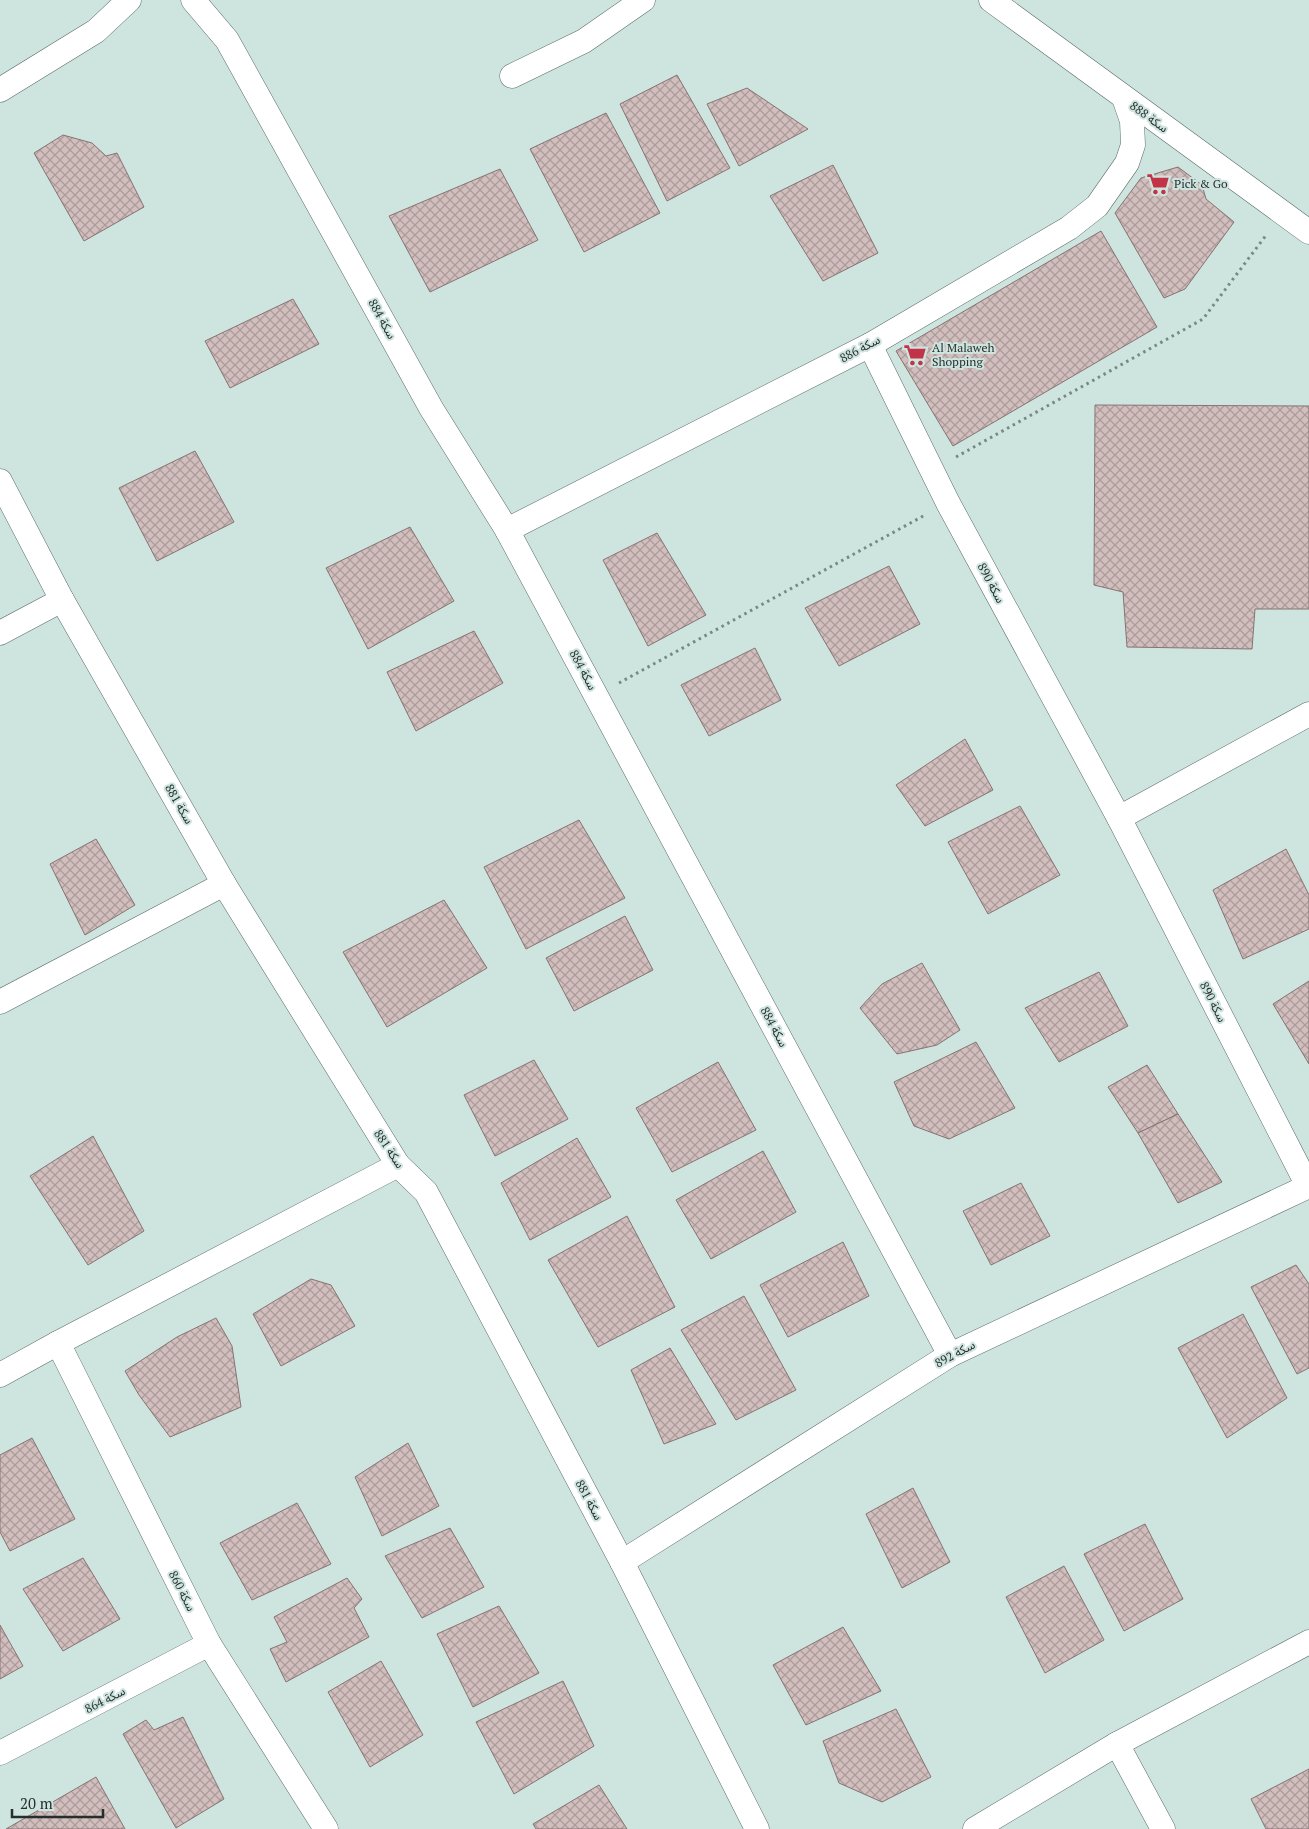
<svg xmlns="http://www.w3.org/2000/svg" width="1309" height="1829" viewBox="0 0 1309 1829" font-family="'PT Serif','Noto Sans Arabic',serif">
  <defs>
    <pattern id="building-cross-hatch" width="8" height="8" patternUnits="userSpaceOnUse" patternTransform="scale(1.25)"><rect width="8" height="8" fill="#d3bebe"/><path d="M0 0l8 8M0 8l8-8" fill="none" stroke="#ab9b9b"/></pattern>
  </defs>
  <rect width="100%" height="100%" fill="#cee4df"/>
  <g fill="url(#building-cross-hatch)" stroke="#867373">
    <polygon points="677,75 730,168 667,201 620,104"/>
    <polygon points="747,88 808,129 739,166 707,104"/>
    <polygon points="606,113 660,213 584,252 530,149"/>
    <polygon points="63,135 92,143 106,156 117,153 144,207 84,241 34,153"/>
    <polygon points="833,165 878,253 823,281 770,196"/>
    <polygon points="1178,167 1202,185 1206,199 1234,222 1185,289 1164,298 1115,213 1141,178"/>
    <polygon points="500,169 538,240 430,292 389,216"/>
    <polygon points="1101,231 1157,327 953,446 896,351"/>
    <polygon points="293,299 319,344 230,388 205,341"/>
    <polygon points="1095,405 1309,406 1309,609 1255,609 1252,649 1127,647 1123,592 1094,585"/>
    <polygon points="195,451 234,522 157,561 119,488"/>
    <polygon points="410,527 454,601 368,649 326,568"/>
    <polygon points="657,533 706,615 648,646 603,560"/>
    <polygon points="889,566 920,624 839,666 805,608"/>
    <polygon points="474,631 503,683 416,731 387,672"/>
    <polygon points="755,648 781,700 709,736 681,685"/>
    <polygon points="965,739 993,790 925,826 896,785"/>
    <polygon points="1020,806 1060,875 988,914 948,842"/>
    <polygon points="579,820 625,898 526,949 484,867"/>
    <polygon points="96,839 135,905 85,935 50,864"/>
    <polygon points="1286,849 1309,895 1309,929 1243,959 1213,890"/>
    <polygon points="444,900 487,968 387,1027 343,952"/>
    <polygon points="625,916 653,970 574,1011 546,958"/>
    <polygon points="922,963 960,1030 937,1045 897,1054 860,1008 882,984"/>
    <polygon points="1099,972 1128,1026 1059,1062 1025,1008"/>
    <polygon points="1309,981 1309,1064 1273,1004"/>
    <polygon points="976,1042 1015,1108 949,1139 914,1126 894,1082"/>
    <polygon points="534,1060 568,1119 495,1156 464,1095"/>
    <polygon points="718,1062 756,1130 672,1172 636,1108"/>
    <polygon points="1147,1065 1178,1114 1138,1133 1108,1087"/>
    <polygon points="1178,1114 1222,1182 1178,1203 1138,1133"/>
    <polygon points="93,1136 144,1231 88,1265 30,1176"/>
    <polygon points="577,1138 611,1197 530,1240 501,1183"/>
    <polygon points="763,1151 796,1212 711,1259 676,1200"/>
    <polygon points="1021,1183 1050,1236 991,1265 963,1211"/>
    <polygon points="627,1216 675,1307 598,1347 548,1260"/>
    <polygon points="843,1242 869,1296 788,1337 760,1285"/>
    <polygon points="1296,1265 1309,1284 1309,1368 1297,1374 1251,1287"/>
    <polygon points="311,1279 331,1285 355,1326 281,1366 253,1314"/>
    <polygon points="744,1296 796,1390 736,1420 681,1330"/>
    <polygon points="1243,1314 1287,1398 1227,1438 1178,1348"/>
    <polygon points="216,1318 232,1346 241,1407 170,1437 139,1395 125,1371 177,1337"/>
    <polygon points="670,1348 716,1424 664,1444 631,1370"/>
    <polygon points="32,1438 75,1519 10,1551 0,1532 0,1455"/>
    <polygon points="408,1443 439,1506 382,1536 355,1477"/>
    <polygon points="913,1488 950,1562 902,1588 866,1514"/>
    <polygon points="297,1503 331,1564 252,1600 220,1543"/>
    <polygon points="1145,1524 1183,1599 1124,1631 1084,1554"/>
    <polygon points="450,1528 484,1587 422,1618 385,1556"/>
    <polygon points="83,1558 120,1619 63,1651 23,1589"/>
    <polygon points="1064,1566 1104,1640 1045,1673 1006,1597"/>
    <polygon points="347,1578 362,1599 354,1608 369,1637 286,1682 270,1649 287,1642 274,1617"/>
    <polygon points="499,1606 539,1673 473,1707 437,1634"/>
    <polygon points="0,1625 23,1666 0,1679"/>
    <polygon points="843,1627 881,1691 806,1725 773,1665"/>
    <polygon points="381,1661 423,1735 370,1767 328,1692"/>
    <polygon points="563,1681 594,1746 514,1794 476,1722"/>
    <polygon points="896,1709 931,1777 882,1802 839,1783 823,1741"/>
    <polygon points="183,1717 224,1799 176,1828 123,1734 146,1720 154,1730"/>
    <polygon points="1309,1769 1309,1829 1266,1829 1251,1799"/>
    <polygon points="96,1777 125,1829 6,1829"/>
    <polygon points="599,1785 627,1829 536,1829 533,1824"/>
  </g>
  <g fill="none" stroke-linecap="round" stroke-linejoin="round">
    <defs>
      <g id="minor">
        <polyline points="193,0 227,40 431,408 507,530 950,1355"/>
        <polyline points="991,0 1309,232"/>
        <polyline points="512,76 584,41 643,0"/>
        <polyline points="0,90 96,31 129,0"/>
        <polyline points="870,345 948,503 1119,818 1308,1186"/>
        <polyline points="0,481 62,600 224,884 398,1165 426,1192 622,1562 757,1829"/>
        <polyline points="507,530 870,345 1069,228 1097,206 1127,163 1133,145 1132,121 1124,98"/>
        <polyline points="0,633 62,600"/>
        <polyline points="1119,818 1309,714"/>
        <polyline points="0,1002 224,884"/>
        <polyline points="58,1343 209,1644 326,1829"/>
        <polyline points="0,1375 58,1343 398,1165"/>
        <polyline points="622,1562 950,1355 1309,1186"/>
        <polyline points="1117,1744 1163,1829"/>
        <polyline points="0,1753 209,1644"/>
        <polyline points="975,1829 1117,1744 1309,1642"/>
      </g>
    </defs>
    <use href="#minor" stroke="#5b6e6a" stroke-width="25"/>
    <g stroke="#798885" stroke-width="3" stroke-dasharray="2.5 4" stroke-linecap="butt">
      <polyline points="956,457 1203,319 1267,234"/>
      <polyline points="619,683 925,515"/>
    </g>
    <use href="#minor" stroke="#fff" stroke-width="24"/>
  </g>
  <defs>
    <symbol id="supermarket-bare" viewBox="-9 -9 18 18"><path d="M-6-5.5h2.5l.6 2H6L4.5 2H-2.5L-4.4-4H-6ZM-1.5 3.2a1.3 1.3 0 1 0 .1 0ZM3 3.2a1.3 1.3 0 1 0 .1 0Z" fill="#c33347" stroke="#cee4df" stroke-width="2.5" paint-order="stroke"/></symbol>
  </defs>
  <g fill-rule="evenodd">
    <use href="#supermarket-bare" x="1142" y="168" width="32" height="32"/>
    <use href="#supermarket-bare" x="899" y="339" width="32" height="32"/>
  </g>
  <g text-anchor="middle" stroke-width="4" stroke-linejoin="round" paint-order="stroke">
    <g font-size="12" fill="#272f2e" stroke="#cee4df">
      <text transform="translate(1149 117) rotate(36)" y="4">سكة 888</text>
      <text transform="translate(382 319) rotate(61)" y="4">سكة 884</text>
      <text transform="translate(860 349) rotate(-28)" y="4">سكة 886</text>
      <text transform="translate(991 583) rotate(62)" y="4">سكة 890</text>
      <text transform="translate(583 670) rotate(62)" y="4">سكة 884</text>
      <text transform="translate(179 804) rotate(60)" y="4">سكة 881</text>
      <text transform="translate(1213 1002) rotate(63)" y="4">سكة 890</text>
      <text transform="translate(774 1027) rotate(62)" y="4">سكة 884</text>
      <text transform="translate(389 1149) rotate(56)" y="4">سكة 881</text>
      <text transform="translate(955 1354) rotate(-28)" y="4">سكة 892</text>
      <text transform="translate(589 1500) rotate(62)" y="4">سكة 881</text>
      <text transform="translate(182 1591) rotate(63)" y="4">سكة 860</text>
      <text transform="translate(105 1700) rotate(-27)" y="4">سكة 864</text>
    </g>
    <g font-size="12" fill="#272f2e" stroke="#cee4df" text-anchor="start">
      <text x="1174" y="188">Pick &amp; Go</text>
      <text x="932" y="352">Al Malaweh<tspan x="932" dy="14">Shopping</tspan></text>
    </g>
  </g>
  <path d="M12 1809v8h91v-8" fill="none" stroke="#272f2e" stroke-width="2.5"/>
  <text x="20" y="1809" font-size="15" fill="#272f2e" stroke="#cee4df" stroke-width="4" paint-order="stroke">20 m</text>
</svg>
